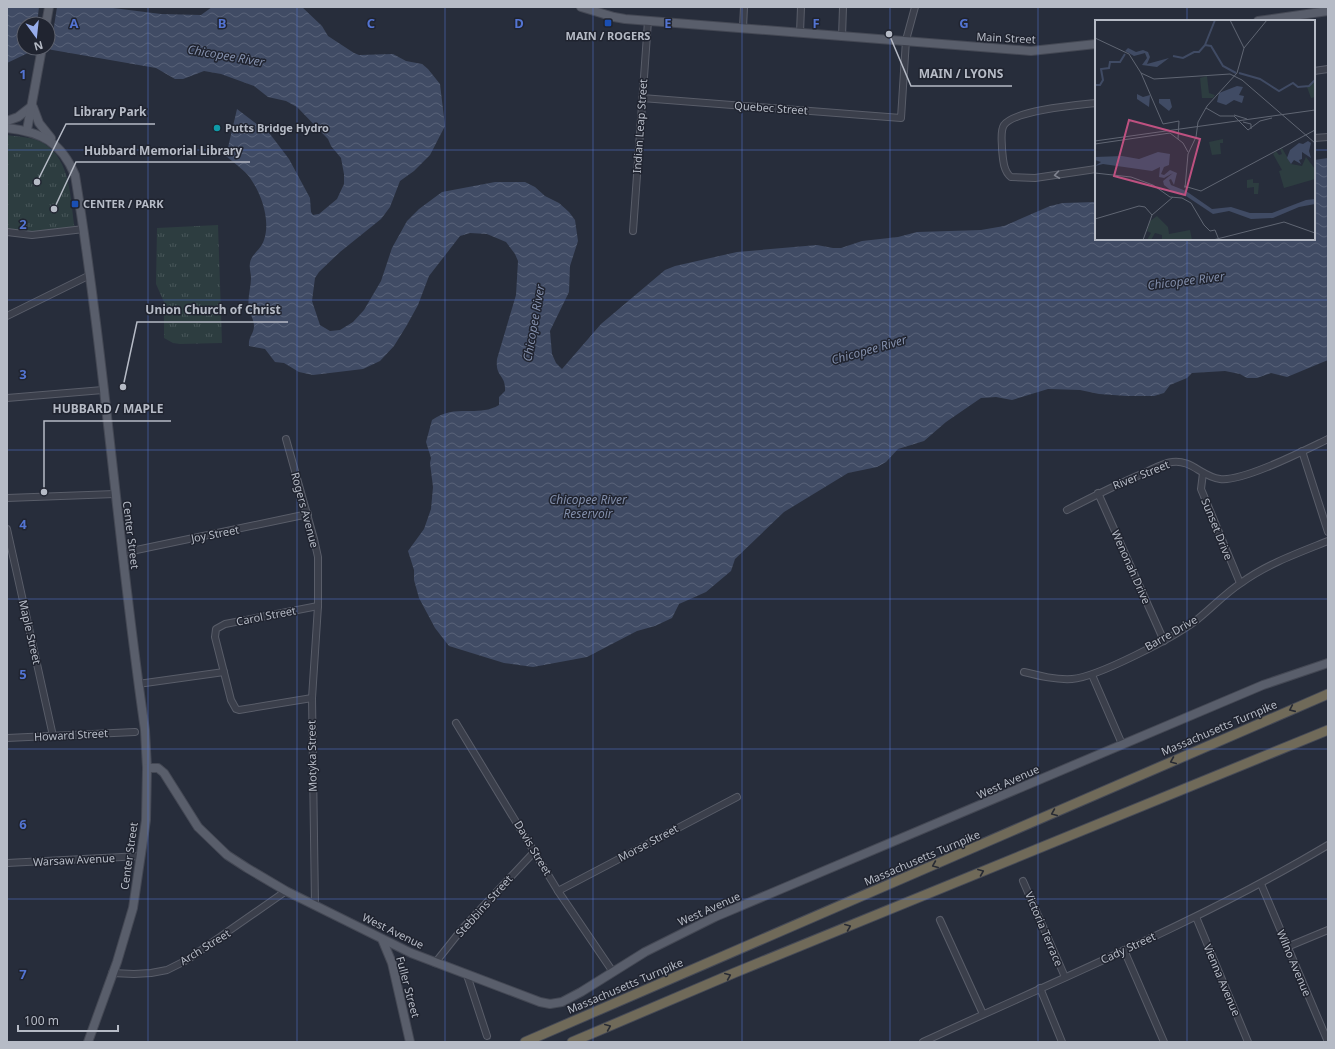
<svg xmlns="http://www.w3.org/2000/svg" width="1335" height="1049" viewBox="0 0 1335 1049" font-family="'Noto Sans',sans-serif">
  <defs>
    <pattern id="park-tufts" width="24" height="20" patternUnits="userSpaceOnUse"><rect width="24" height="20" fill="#2d3d40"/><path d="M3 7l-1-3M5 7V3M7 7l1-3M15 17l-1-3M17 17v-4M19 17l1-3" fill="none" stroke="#49575a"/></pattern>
    <pattern id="water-waves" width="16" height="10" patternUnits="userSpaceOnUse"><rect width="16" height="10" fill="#404b64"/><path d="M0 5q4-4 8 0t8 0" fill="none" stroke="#596379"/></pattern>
  </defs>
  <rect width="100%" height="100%" fill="#272d3b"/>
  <g fill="url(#park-tufts)">
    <path d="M7,135c12,2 26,2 36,8 29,17 27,58 32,87l-53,4 -15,-3z"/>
    <polygon points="218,225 222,343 180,344 173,343 164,338 164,302 156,284 157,228"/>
  </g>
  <path fill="url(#water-waves)" d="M7,7h98l56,7 40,1 11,-8h90l20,19 6,10 26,17 5,2 34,-1 13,7 16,3 6,5 12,15 5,42 -15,29 -16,16 -14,10 -10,26 -9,12 -41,33 -21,20 -4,6 -3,23 8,24 10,6 10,-1 13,-8 11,-12 17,-29 11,-33 15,-27 12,-12 23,-17 53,-10h30l10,5 10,9 14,7 10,9 6,8 3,21 -8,25 -1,26 -19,39 2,23 4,9 6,6 39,-45 64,-54 10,-4 62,-14 80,-7 16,3h8l21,-7 36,-4 19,-5 64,-2 23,-4 46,-20 13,-3 33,-1v37h218v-79l14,-2v202l-41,17 -16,-4 -14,5h-10l-7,-4 -15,-3 -33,2 -5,5 -17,7 -6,8 -10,3h-27l-28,-2 -19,-4 -32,-1 -36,11 -16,-3 -15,1 -35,24 -22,19 -26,8 -12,13 -9,5 -29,6 -64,39 -49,47 -4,12 -25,21 -27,12 -7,14 -17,8 -18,5 -50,26 -54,10 -29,-4 -55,-17 -14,-18 -16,-30 -5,-18v-10l-6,-19 16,-22 7,-20 2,-22 -3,-24 1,-5 -5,-16 6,-22c24,-17 45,-2 67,-15v-8l6,-6c1,-17 -10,-13 -8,-32l19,-64 2,-34 -3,-7 -9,-12 -19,-8 -17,-1 -10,3 -31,40 -11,29 -11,20 -13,21 -14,15 -17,8 -50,6 -14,-3 -15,-9 -9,-1 -10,-13 -16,-3c-1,-9 5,-12 5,-20 0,-6 -4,-12 -5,-18 -2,-10 2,-20 2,-30 0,-5 -2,-10 -1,-15 1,-9 11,-13 14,-23 7,-20 -3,-49 -17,-66 -6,-6 -14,-12 -21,-18l11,-47 33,25 19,25 21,39 1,14 2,3 6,-1 18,-15 7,-15v-10l-3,-16 -10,-12 -3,-7 -31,-32 -11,-6 -18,-4 -14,-11 -33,-12 -17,-3 -21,8h-8l-19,-11 -115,-20h7v-24h-24v24h3l1,5 -21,10z"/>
  <polygon fill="#272d3b" points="39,7 57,7 50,52 39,48 48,48 48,24 37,24"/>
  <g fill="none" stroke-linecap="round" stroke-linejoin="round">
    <defs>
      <g id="minor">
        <polyline points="743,28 744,7"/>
        <polyline points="800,33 801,7"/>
        <polyline points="842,37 843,7"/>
        <polyline points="1314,71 1328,69"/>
        <polyline points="642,98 901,118 906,40 915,7"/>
        <path d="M1096,103c-19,2 -81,7 -92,22 -4,6 -2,16 -2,24 1,9 1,22 9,28l24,1 61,-9"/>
        <polyline points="1314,138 1328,137"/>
        <polyline points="633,231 648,21"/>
        <polyline points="7,232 32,235 84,229"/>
        <polyline points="7,316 90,275"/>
        <polyline points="7,398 103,390"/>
        <polyline points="286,439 314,539 318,557 318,606 312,698 315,905"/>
        <polyline points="1302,451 1328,532"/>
        <polyline points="1203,473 1201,489 1240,583"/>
        <polyline points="1098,493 1164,641"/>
        <polyline points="7,498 115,494"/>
        <path d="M1067,510c25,-13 51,-26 77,-37 9,-4 19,-10 28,-11 19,-3 30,15 48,17 23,3 85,-29 108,-40"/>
        <polyline points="7,529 53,736"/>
        <polyline points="122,553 308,514"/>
        <path d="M1024,672c16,4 32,8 48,7 26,-2 100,-41 122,-57 16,-12 30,-28 47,-39 26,-19 57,-30 87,-42"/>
        <polyline points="1092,675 1122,744"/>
        <polyline points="138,684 224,672"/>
        <polyline points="312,698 239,710 236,709 231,700 215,637 216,629 225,624 318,606"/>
        <polyline points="456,723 558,891 613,972"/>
        <polyline points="7,738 135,732"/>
        <polyline points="7,863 141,856"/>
        <polyline points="1023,881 1065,977"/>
        <polyline points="1261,884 1328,1042"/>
        <polyline points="558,891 737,797"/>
        <polyline points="1196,917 1248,1042"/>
        <polyline points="940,920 983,1014"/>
        <polyline points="1287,947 1328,930"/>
        <polyline points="1124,950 1164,1042"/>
        <polyline points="435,963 462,929 535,851"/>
        <polyline points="112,973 134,974 151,973 167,970 187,960 286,891"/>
        <polyline points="467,975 487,1036"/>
        <polyline points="1040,988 1062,1042"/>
        <path d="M923,1042c136,-63 276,-120 405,-197"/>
      </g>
      <g id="major">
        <polyline points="581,7 614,17 625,19 1031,51 1096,44"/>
        <polyline points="1258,21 1328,11"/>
        <polyline points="46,24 49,7"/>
        <polyline points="33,107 39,123 51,138"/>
        <polyline points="7,121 18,117 32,106"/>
        <path d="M7,128c35,4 54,14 68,47 30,184 43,371 70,555l2,38 -1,52 -13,88 -16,54 -29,80"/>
        <polyline points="27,130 42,48"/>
        <polyline points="147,768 158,768 164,773 198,827 227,855 247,868 286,891 411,953 540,1002 550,1004 562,1002 581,992 645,952 715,917 1263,685 1328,663"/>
        <polyline points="382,939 392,963 410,1042"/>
      </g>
      <g id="highway">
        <polyline points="525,1042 1328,694"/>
        <polyline points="572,1042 734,973 1328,730"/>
      </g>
    </defs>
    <use href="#minor" stroke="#595d69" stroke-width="8"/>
    <use href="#major" stroke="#444854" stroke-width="10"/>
    <use href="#highway" stroke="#464a56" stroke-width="11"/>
    <use href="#minor" stroke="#3b3f4b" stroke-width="6"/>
    <use href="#major" stroke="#595e6b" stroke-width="8"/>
    <use href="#highway" stroke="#706a59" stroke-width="9"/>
  </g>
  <defs><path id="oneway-chevron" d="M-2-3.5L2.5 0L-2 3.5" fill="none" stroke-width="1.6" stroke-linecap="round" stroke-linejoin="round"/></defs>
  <use stroke="#7f838f" href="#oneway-chevron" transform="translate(1057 175) rotate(172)"/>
  <g stroke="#282b34">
    <use href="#oneway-chevron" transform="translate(1292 709) rotate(156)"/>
    <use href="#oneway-chevron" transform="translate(1173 761) rotate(157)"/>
    <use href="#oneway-chevron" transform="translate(1054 813) rotate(157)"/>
    <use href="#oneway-chevron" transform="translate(935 865) rotate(157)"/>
    <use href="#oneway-chevron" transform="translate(981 872) rotate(-22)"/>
    <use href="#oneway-chevron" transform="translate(848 927) rotate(-22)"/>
    <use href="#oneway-chevron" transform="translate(728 976) rotate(-23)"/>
    <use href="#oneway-chevron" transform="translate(608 1027) rotate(-23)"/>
  </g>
  <path fill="none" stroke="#5374d2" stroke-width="1" stroke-opacity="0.55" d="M148,7v1035M297,7v1035M445,7v1035M593,7v1035M742,7v1035M890,7v1035M1038,7v1035M1187,7v14M7,150h1089M1314,150h14M1187,239v803M7,300h1321M7,450h1321M7,599h1321M7,749h1321M7,899h1321"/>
  <g fill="#1a4fb4" stroke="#202430" stroke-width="1.5">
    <rect x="604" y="19" width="8" height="8" rx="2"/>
    <rect x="71" y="200" width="8" height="8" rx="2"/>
  </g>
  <circle fill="#0f9aa8" stroke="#202430" stroke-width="1.5" cx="217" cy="128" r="4"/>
  <g text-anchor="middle" stroke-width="3" stroke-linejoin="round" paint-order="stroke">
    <g font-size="11" font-weight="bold" fill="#b6bbc6" stroke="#202430" text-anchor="start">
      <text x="608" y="40" text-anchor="middle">MAIN / ROGERS</text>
      <text x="225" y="132">Putts Bridge Hydro</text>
      <text x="83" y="208">CENTER / PARK</text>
    </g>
    <g font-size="11" fill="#b6bbc6" stroke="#202430">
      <text transform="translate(1006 38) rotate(3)" y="4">Main Street</text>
      <text transform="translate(771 108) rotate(4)" y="4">Quebec Street</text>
      <text transform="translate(640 126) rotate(-86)" y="4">Indian Leap Street</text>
      <text transform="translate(1141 475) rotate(-22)" y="4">River Street</text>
      <text transform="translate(305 510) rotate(75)" y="4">Rogers Avenue</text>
      <text transform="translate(1217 529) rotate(68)" y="4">Sunset Drive</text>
      <text transform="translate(215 534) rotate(-11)" y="4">Joy Street</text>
      <text transform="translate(131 535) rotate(83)" y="4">Center Street</text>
      <text transform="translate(1131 567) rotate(66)" y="4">Wenonah Drive</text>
      <text transform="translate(266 616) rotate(-11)" y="4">Carol Street</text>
      <text transform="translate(30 632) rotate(77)" y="4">Maple Street</text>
      <text transform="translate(1171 633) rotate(-30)" y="4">Barre Drive</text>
      <text transform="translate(1219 728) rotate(-23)" y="4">Massachusetts Turnpike</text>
      <text transform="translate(71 735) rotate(-3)" y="4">Howard Street</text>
      <text transform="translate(312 756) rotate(-91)" y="4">Motyka Street</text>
      <text transform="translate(1008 782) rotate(-24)" y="4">West Avenue</text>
      <text transform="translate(648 843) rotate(-28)" y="4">Morse Street</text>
      <text transform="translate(533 848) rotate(59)" y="4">Davis Street</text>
      <text transform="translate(129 856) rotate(-82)" y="4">Center Street</text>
      <text transform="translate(922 858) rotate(-23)" y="4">Massachusetts Turnpike</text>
      <text transform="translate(74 860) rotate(-3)" y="4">Warsaw Avenue</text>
      <text transform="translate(484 906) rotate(-48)" y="4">Stebbins Street</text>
      <text transform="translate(709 909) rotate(-24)" y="4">West Avenue</text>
      <text transform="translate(1044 929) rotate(67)" y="4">Victoria Terrace</text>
      <text transform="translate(393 931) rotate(26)" y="4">West Avenue</text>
      <text transform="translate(205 947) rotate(-32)" y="4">Arch Street</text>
      <text transform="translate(1128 948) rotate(-25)" y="4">Cady Street</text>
      <text transform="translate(1294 963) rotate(67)" y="4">Wilno Avenue</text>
      <text transform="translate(1222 980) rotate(67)" y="4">Vienna Avenue</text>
      <text transform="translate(625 986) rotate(-23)" y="4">Massachusetts Turnpike</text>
      <text transform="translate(408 987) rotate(75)" y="4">Fuller Street</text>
    </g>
    <g font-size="12" font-style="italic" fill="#828eaa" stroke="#202430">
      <text transform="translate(226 56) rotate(10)" y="4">Chicopee River</text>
      <text transform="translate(1186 281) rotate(-7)" y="4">Chicopee River</text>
      <text transform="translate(534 323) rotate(-80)" y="4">Chicopee River</text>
      <text transform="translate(869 350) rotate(-16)" y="4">Chicopee River</text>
      <text x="588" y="504">Chicopee River<tspan x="588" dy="14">Reservoir</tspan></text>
    </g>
  </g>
  <g transform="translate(1095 20)">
    <rect width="220" height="220" fill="#272d3b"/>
    <path d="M187,128l9,16 11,2 4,-9 9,12v10l-31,9 -5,-17 3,-1 -9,-16 3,-3 3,4 3,-1 -2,-5zM158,159v4h6l-1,11h-4v-7l-7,1v-8z" fill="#2d3d40"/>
    <path d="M112,56l2,17 6,2 -2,3h-11l-2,-20z" fill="#2d3d40"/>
    <path d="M220,62v15l-4,1 -4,-11zM128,119v4h-3l1,11 -9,1 -3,-13zM62,196l11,11 1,7 21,-4 2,10h-30v-5l-7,-2 -4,7h-4l4,-7 -4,-2 3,-10z" fill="#2d3d40"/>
    <path d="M33,28l8,4 7,-2 5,2 2,5 -3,7 22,-6 -12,9 -15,-2 5,-7 -2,-5 -11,3 -9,-5zM142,66l6,1 -4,8 5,1 -2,7 -8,-3 -8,5 -9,-3 2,-9zM42,74l6,3 7,-2 -1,12 -12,-8zM64,79h11l2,8 -3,4 -10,-8zM213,121l3,2 -2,8 2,7 -9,-6v7l-3,1 2,4 -7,-4 -3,4 -4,-6 3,-8 9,-7 4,1zM63,132l12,2 -1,11 -5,2 -3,7 3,1 6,-5 7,3 -3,12 -3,-6 -2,1 2,5 15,6 26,18 19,-2 19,6h22l34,-13 9,-1v5l-16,3 -26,11 -22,1 -22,-8 -16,3 -30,-20 -10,-2 -9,-7 -1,-4 10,-8 -9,5 -5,-1 1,-10 -8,4 -49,-7 -8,2 6,-4 -6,-2v-3l27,-1 17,3z" fill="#404b64"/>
    <path fill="none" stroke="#404b64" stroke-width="2" d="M110,25l10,-25M78,36l10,2 11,-6h5l6,-7 6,1 12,20 13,7M144,53l21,6 19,12 14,-8 5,4 11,-1 6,-6M0,65h5l3,-5 -2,-11 8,-1 1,-6h10l5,-8"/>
    <path fill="none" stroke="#606673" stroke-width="1" d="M135,0l14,28M0,18l34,16 12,19 22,51 16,-3 -1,18M46,53l13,6 76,-5 12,6 73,63M111,88l14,8h14l14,14 12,-9 12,-3M139,95l13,4M148,102l8,2v5M0,121l220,-31M0,124l75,-11 13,10 5,9M0,153l36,4 22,8 17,12 12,1 9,5 13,22 6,6 5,-1 4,10M89,166l17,5 114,-61M90,168l3,-34 8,-17 2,-15 9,-16 30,-33 7,-25 23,-28M0,199l44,-13 6,1 7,8M48,220l9,-25 21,-18M118,220l71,-18 31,11"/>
    <path fill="#be5180" fill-opacity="0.15" stroke="#be5180" stroke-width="2" d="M34,100l71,19 -15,56 -71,-19z"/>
    <rect width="220" height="220" fill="none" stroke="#b6bbc6" stroke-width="2"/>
  </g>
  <g font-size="13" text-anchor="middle" font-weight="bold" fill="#5374d2" stroke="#202430" stroke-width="3" stroke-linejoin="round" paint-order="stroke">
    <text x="74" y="28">A</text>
    <text x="222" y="28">B</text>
    <text x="371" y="28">C</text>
    <text x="519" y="28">D</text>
    <text x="668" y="28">E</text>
    <text x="816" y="28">F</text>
    <text x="964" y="28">G</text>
    <text x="23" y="79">1</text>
    <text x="23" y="229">2</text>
    <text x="23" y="379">3</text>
    <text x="23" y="529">4</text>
    <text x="23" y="679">5</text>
    <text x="23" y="829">6</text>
    <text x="23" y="979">7</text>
  </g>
  <path fill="none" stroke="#b6bbc6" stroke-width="1.5" d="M889 34L911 86H1012M37 182L66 124H155M54 209L76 162H250M123 387L137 322H288M44 492L44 421H171"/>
  <g fill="#b6bbc6" stroke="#202430" stroke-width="1.5">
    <circle cx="889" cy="34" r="4"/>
    <circle cx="37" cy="182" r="4"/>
    <circle cx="54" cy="209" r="4"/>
    <circle cx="123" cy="387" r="4"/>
    <circle cx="44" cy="492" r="4"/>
  </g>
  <g font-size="12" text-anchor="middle" font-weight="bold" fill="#b6bbc6" stroke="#202430" stroke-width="3" stroke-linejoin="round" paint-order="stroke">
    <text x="961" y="78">MAIN / LYONS</text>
    <text x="110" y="116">Library Park</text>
    <text x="163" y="155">Hubbard Memorial Library</text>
    <text x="213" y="314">Union Church of Christ</text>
    <text x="108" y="413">HUBBARD / MAPLE</text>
  </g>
  <rect width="1335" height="1049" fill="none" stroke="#b6bbc6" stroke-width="16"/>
  <g transform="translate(36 36) rotate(165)"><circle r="19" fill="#202430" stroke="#5c606c"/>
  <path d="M0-3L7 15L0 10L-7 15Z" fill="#97adeb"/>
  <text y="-6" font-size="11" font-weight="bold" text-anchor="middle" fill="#b6bbc6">N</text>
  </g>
  <path d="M18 1025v6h100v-6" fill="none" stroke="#b6bbc6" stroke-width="2"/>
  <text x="24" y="1025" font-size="12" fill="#b6bbc6" stroke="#202430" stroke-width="3" paint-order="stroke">100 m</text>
</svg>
